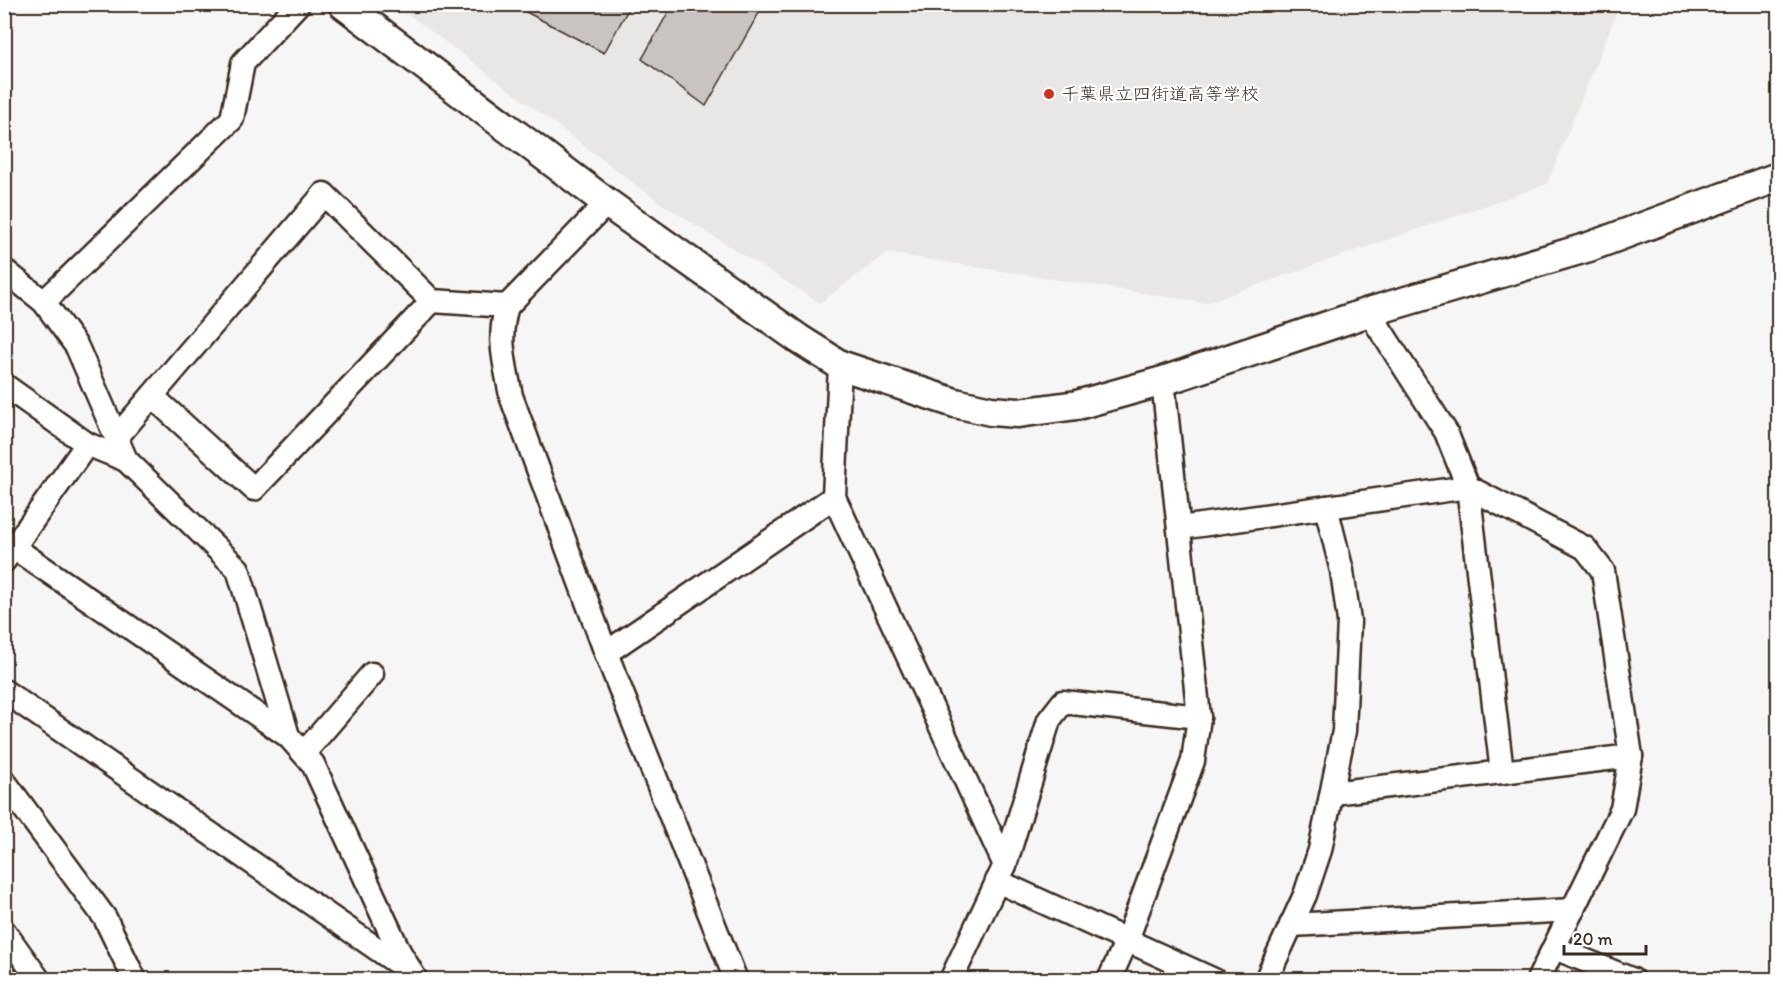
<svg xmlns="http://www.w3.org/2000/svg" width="1783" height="984" viewBox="0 0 1783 984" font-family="Itim,'Klee One',sans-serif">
  <rect width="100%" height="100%" fill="#f7f6f6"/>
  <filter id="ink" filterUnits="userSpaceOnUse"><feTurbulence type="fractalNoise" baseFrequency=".0167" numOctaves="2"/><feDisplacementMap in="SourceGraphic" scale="12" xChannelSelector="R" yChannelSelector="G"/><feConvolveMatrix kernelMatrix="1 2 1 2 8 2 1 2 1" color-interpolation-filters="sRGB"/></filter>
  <g filter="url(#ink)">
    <polygon fill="#e9e7e6" points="396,5 1620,5 1547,184 1206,303 887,253 820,303 660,203"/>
    <g fill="#c9c3c1" stroke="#3b2a1e" stroke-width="1.5">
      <polygon points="511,4 631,4 604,53"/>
      <polygon points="673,4 764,4 706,106 642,59"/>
    </g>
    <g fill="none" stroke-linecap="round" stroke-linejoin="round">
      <defs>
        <g id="minor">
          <path d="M607,203l-100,103c-10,33 -2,57 4,90l95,257 130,327"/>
          <polyline points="4,270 44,302 77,347 126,460 238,569 288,736"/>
          <polyline points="44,302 232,119 243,63 298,4"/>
          <polyline points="1369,312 1446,432 1468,487 1502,772"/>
          <polyline points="840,365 834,497 1005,865"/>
          <polyline points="4,385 87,444 126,460"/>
          <polyline points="152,396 254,489 432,301"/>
          <polyline points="116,438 324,194 432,301 507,306"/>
          <polyline points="1180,528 1468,487 1585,548 1603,571 1631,756 1622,809 1538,980"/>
          <polyline points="4,541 288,736 313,764 399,951 416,980"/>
          <polyline points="4,561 87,444"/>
          <polyline points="606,653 834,497"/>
          <polyline points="4,691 406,969"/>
          <polyline points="304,753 372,674"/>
          <polyline points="4,781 105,918 135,980"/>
          <polyline points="1333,793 1631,756"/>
          <polyline points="997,881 1214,980"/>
          <polyline points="1291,925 1573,910"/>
          <polyline points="4,931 39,980"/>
          <polyline points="1555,948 1633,980"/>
          <polyline points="4,979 6,980"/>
          <polyline points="951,980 1005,865 1049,720 1063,702 1199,717"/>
          <polyline points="1109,980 1127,940 1193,761 1199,717 1163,381"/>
          <polyline points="1266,980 1305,895 1320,850 1344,731 1349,621 1342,571 1326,507"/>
        </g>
        <polyline id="tertiary" points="343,4 607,203 799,339 840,365 955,403 991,411 1018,413 1077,405 1163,381 1369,312 1589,247 1778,177"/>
      </defs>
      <use href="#minor" stroke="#3b2a1e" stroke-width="27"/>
      <use href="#tertiary" stroke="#3b2a1e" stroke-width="33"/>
      <use href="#minor" stroke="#fff" stroke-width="22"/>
      <use href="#tertiary" stroke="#fff" stroke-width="28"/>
    </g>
  </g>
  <circle fill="#c8321e" stroke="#fff" stroke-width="2" cx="1049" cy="94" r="6"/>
  <g text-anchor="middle" stroke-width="4.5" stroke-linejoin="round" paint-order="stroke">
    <g font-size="18" fill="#3b2a1e" stroke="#fff" text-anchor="start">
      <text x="1061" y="100">千葉県立四街道高等学校</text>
    </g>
  </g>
  <rect width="1783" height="984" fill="none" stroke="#fff" stroke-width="24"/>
  <rect x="12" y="12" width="1759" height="960" fill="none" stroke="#3b2a1e" stroke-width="2" filter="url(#ink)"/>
  <path d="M1564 945v9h82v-9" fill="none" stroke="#3b2a1e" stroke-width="3"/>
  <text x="1573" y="945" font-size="18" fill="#3b2a1e" stroke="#ffffff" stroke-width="4.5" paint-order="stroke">20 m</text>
</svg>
